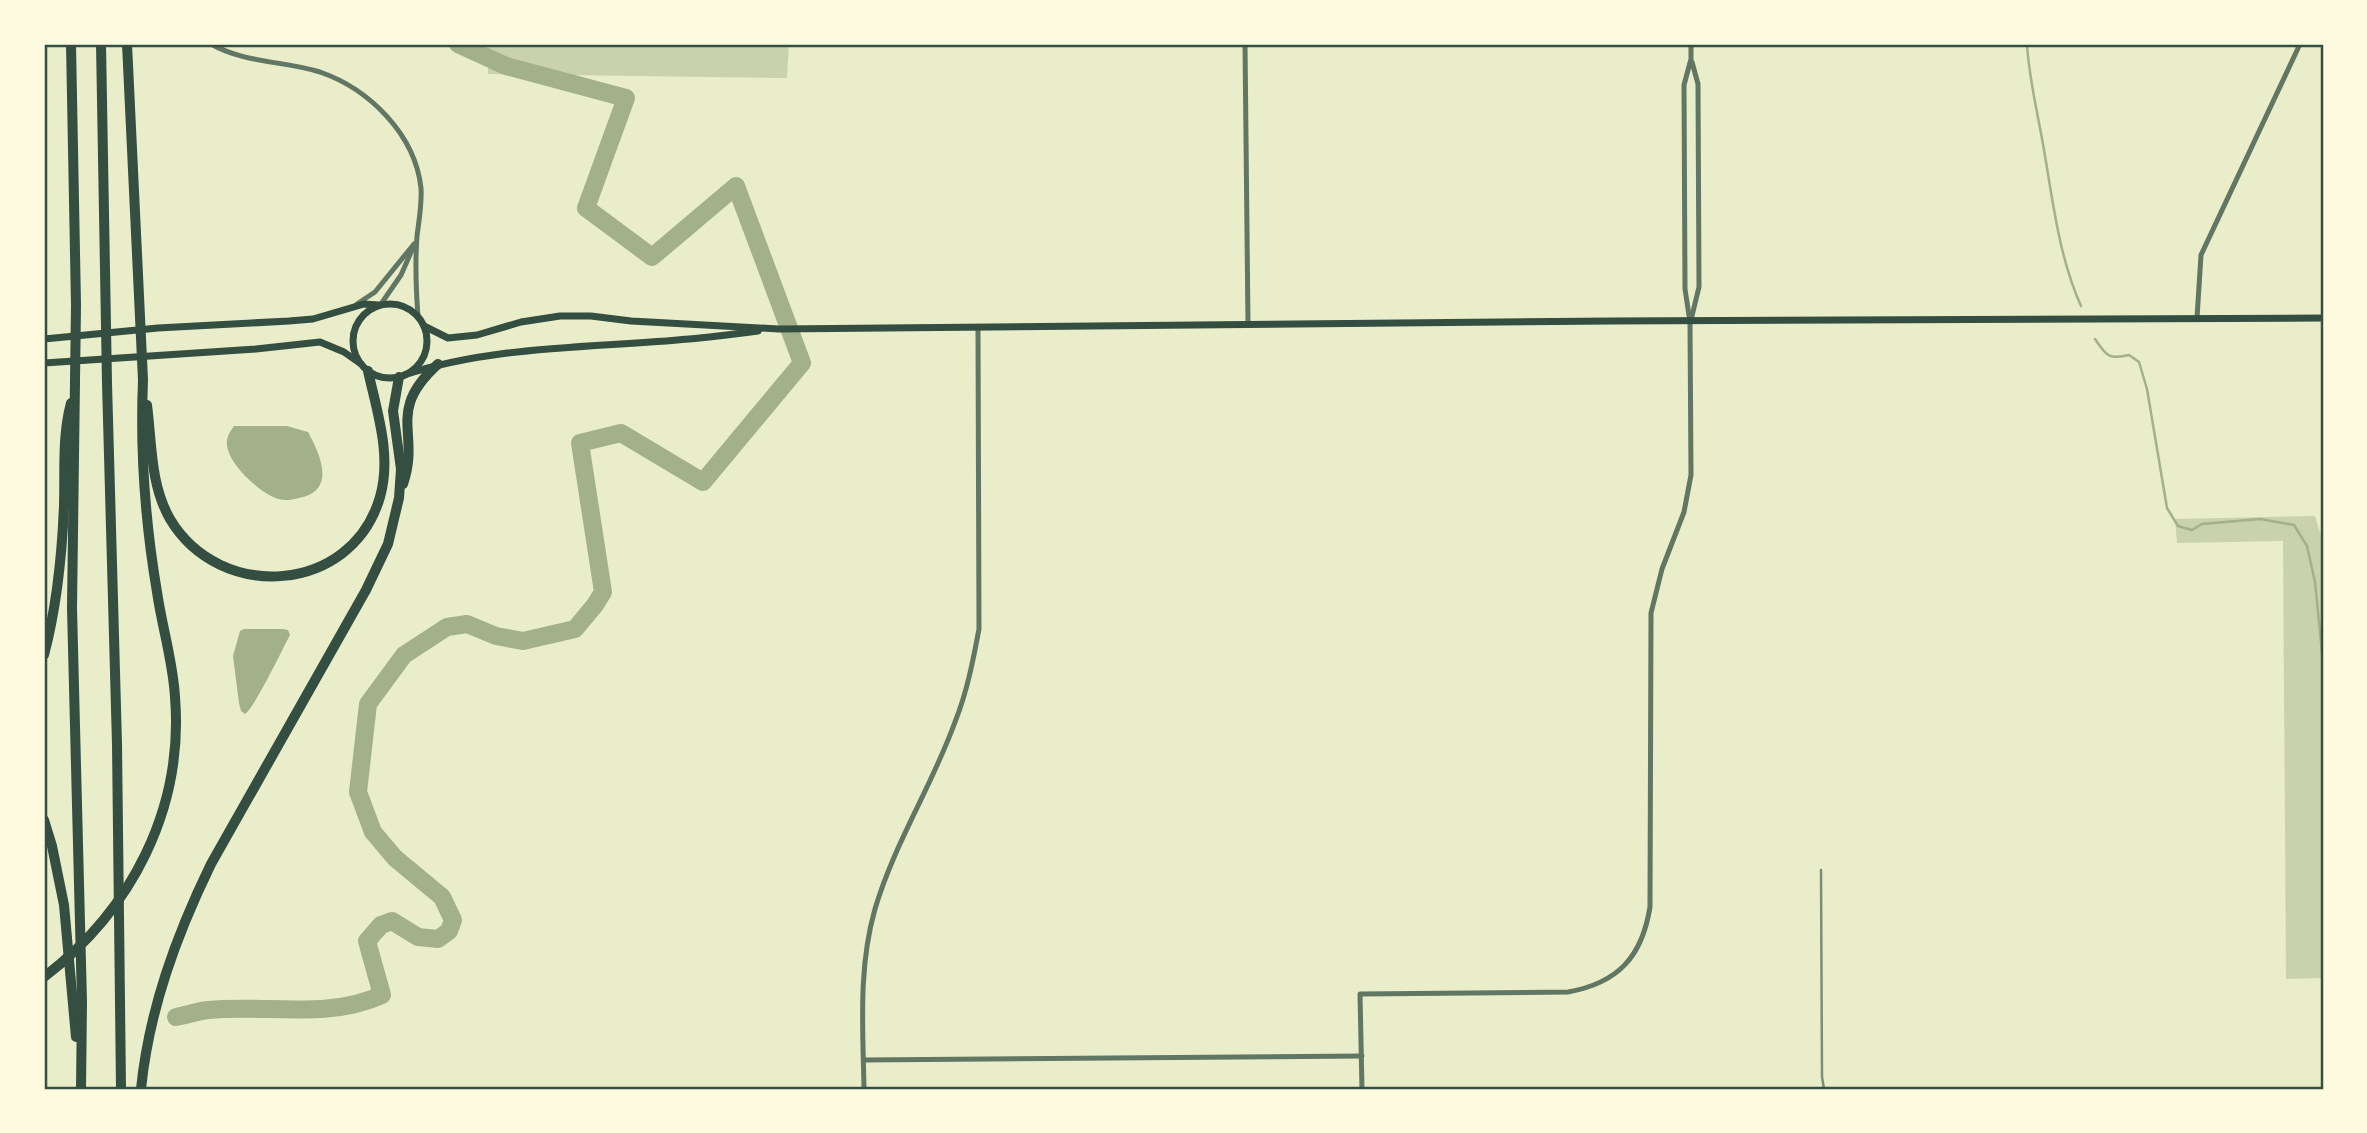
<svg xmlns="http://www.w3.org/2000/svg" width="2367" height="1133" viewBox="0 0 2367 1133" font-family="'Noto Sans',sans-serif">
  <rect width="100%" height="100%" fill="#e9edc9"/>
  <g fill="#cad2ad">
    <polygon points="488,44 789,44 787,78 488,74"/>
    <polygon points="2315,516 2323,543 2323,978 2286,979 2283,541 2177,543 2175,519"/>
  </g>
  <g fill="#a3b18a">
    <path d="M234,426h53l21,6c12,22 29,59 -9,66 -7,2 -14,3 -21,1 -18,-6 -49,-34 -51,-54 -1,-8 3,-13 7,-19z"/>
    <path d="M244,629h39l5,1 2,5c-7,13 -36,74 -45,79l-4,-3 -2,-8 -6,-47 7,-25z"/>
  </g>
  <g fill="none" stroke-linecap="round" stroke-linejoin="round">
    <g stroke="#a3b18a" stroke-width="2.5">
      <path d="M2027,44c2,36 11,70 17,106 9,52 15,107 37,156"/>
      <path d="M2095,339c11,16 13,21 34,16l10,7 8,27 20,119 11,18 14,4 10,-6 58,-5 34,6 13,21 8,36 8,80"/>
    </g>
    <path stroke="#a3b18a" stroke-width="18" d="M176,1017c11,-2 22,-6 32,-7 58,-6 119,10 174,-15l-15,-54 14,-16 11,-4 26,16 20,2 11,-8 4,-11 -11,-23 -47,-39 -22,-26 -15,-40 10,-88 36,-49 43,-28 20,-3 29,12 27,5 52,-12 20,-24 8,-13 -23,-149 41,-10 82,49 99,-119 -66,-177 -84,71 -66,-49 40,-110 -120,-32 -48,-22"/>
    <g stroke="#617663" stroke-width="5">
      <path d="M211,44c33,19 74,17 109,28 49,17 95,62 101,116 1,16 -2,32 -4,48 -2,27 -1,54 1,80"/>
      <polyline points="1245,44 1248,324"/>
      <polyline points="357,304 375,292 414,244"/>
      <polyline points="381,304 401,275 412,250"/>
      <polyline points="2197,318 2201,255 2300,44"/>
      <polyline points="1691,320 1699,287 1698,84 1692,62"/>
      <polyline points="864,1060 1362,1056"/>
      <path d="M864,1089c-1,-60 -6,-121 11,-180 19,-65 57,-123 80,-187 12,-30 18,-61 24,-93l-1,-302"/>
      <path d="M1362,1089l-2,-95 208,-2c50,-9 74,-35 82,-85l1,-294 11,-44 22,-57 7,-37 -1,-153 -5,-33 -1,-204 7,-26v-15"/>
    </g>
    <g stroke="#344e41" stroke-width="7">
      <circle cx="390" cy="341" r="37"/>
      <polyline points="424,326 448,338 477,335 521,322 560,316 591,316 631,321 779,329 1611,321 2323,318"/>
      <polyline points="44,339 158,328 289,321 313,319 364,304 379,305"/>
      <polyline points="44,363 256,349 320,342 344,352 361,364"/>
      <path d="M404,375c93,-30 189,-27 285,-36 23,-2 46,-5 69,-8"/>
    </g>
    <g stroke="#344e41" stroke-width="10">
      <polyline points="71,44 76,305 72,608 82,1002 81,1089"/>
      <polyline points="101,44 107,383 117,744 121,1089"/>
      <path d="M147,405c5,38 3,79 23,114 50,84 182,75 210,-22 12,-42 -3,-85 -12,-126"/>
      <path d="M403,484c18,-52 -18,-72 35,-120"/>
      <path d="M44,655c13,-49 18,-99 20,-150 1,-33 -2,-69 7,-102"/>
      <polyline points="44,820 52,846 64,905 76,1037"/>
      <path d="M44,977c88,-67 140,-169 131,-280 -2,-36 -13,-70 -18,-105 -12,-71 -17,-141 -14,-212l-16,-336"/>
      <path d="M141,1089c8,-79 35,-153 70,-225l155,-274 22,-46 11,-46 2,-29 -8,-58 6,-34"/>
    </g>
    <polyline stroke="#7c8e77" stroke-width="2.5" points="1821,870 1822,1077 1824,1089"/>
  </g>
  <rect width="2367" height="1133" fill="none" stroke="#fefae0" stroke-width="91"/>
  <rect x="46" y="46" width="2276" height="1042" fill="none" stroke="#344e41" stroke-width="2.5"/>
</svg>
